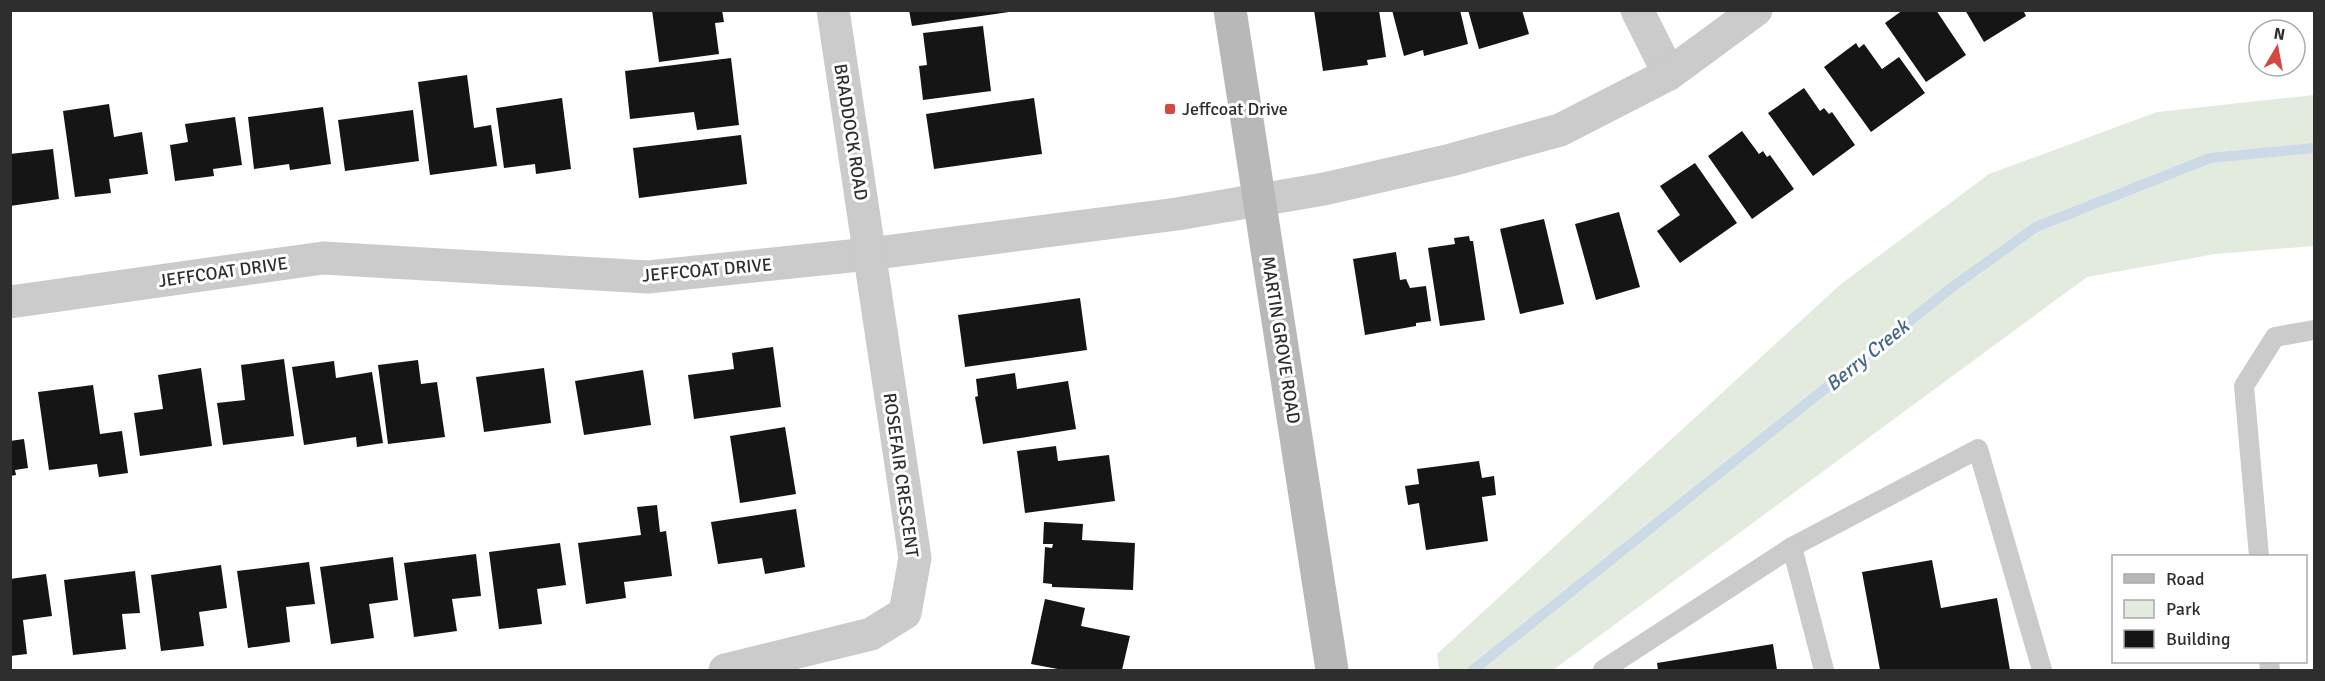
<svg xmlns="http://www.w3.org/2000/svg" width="2325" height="681" viewBox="0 0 2325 681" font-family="Signika,sans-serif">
  <rect width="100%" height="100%" fill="#fff"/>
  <polygon fill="#e3eade" points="2314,95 2314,246 2215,254 2087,277 1553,670 1439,670 1437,654 1841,284 1989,174 2157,112"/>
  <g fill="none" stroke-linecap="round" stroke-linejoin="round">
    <polyline stroke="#ccdae8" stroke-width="10" points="1473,670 1951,288 2036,227 2210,158 2314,148"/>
  </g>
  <g fill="#151515">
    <polygon points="652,10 722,10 724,22 715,23 719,54 659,62"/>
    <polygon points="909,10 1009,10 1009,12 912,26"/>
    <polygon points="1314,10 1379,10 1386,57 1367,60 1368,65 1323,71"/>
    <polygon points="1392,10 1460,10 1468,44 1424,56 1423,50 1404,56"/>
    <polygon points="1468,10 1522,10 1529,34 1479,49"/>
    <polygon points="1903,10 1936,10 1966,55 1926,82 1885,23"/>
    <polygon points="1965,10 2023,10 2026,16 1984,42"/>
    <polygon points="983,26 991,91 923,100 919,66 927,65 923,33"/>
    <polygon points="1856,43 1859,48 1864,44 1882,69 1899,57 1925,93 1871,132 1824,67"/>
    <polygon points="731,58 739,125 697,130 694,112 630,119 625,71"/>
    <polygon points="467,75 474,128 491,125 497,166 430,175 418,82"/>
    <polygon points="1804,88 1820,111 1824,108 1829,114 1832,112 1855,145 1813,176 1768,113"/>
    <polygon points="562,98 571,169 536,174 535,164 504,168 496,108"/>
    <polygon points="1034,98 1042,154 934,169 926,114"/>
    <polygon points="109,104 114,137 142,132 148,174 109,179 111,193 75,197 63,111"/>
    <polygon points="323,107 331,164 290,170 289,164 254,169 248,117"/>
    <polygon points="413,110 419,161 345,171 338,120"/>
    <polygon points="235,117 242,165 213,169 214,176 175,181 170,145 188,142 185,124"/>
    <polygon points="1742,131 1759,154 1763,151 1767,157 1770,155 1794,189 1752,219 1708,156"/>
    <polygon points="741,135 747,184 639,198 633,148"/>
    <polygon points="53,149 59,199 10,206 10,154"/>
    <polygon points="1695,163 1737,223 1680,263 1657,231 1680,215 1660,186"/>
    <polygon points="1619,212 1640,287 1596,300 1575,224"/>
    <polygon points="1544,219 1564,304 1520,314 1500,229"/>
    <polygon points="1469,236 1470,241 1473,241 1485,320 1440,326 1428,248 1455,244 1454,238"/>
    <polygon points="1396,252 1400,280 1406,279 1410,288 1426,286 1431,321 1416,323 1416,326 1365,335 1353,259"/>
    <polygon points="1080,298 1087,350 965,367 958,315"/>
    <polygon points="773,347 781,407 694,419 688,375 734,369 732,353"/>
    <polygon points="284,359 294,436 223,445 217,403 245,400 241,365"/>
    <polygon points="418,360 421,384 437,382 445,437 388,444 378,365"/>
    <polygon points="334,361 336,378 372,372 383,443 357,447 356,437 304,445 292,367"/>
    <polygon points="201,368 212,446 140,456 134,413 163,409 158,375"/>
    <polygon points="544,368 551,423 484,432 476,377"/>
    <polygon points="643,370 651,425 584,435 575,381"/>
    <polygon points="1015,373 1017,389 1068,381 1076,429 983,444 975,397 978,396 976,379"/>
    <polygon points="93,385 100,434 122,431 128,473 99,477 97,464 49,470 38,392"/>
    <polygon points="785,427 796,494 740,503 730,436"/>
    <polygon points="24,439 28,468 15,470 16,475 10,476 10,441"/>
    <polygon points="1056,446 1058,461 1109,455 1115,501 1025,513 1017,451"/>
    <polygon points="1479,461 1482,478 1494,476 1496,495 1482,497 1488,541 1426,550 1419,503 1408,505 1405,486 1419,484 1417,469"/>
    <polygon points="657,505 660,532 666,531 672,576 624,582 626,598 586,604 578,543 641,535 637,507"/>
    <polygon points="796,509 805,567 765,574 762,558 718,564 711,522"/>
    <polygon points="1044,522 1083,524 1082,540 1135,543 1133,590 1052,587 1052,584 1043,583 1045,547 1052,548 1053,544 1043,544"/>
    <polygon points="560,543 566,585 537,589 542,624 499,629 489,552"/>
    <polygon points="476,554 481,596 452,599 457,631 414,637 404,563"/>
    <polygon points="393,557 398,600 369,604 374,638 331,644 320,567"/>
    <polygon points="1932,560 1941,608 1997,598 2010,670 1880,670 1862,572"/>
    <polygon points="309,562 315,604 286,607 290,642 248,648 237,571"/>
    <polygon points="221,565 227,608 199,612 204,646 161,651 151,575"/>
    <polygon points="135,571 140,613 122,614 126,649 73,655 64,580"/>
    <polygon points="46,574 52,616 23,620 27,654 10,656 10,579"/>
    <polygon points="1045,599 1085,608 1081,626 1130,636 1122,670 1063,670 1031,664"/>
    <polygon points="1773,644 1777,670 1658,670 1657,663"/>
  </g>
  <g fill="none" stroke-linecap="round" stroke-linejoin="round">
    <g stroke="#cbcbcb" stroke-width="20">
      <polyline points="1792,547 1978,449 2042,670"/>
      <polyline points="2259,556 2244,386 2275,337 2314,330"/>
      <polyline points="2269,662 2270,670"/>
      <polyline points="1603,670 1792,547 1824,670"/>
    </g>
    <g stroke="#cbcbcb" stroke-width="33">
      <polyline points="1637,10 1669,74"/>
      <polyline points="10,302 323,258 648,277 869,254 1177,214 1324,189 1451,160 1560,130 1669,74 1756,10"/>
      <polyline points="725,670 871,634 905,613 915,558 833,10"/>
    </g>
    <polyline stroke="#b8b8b8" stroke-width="33" points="1230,10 1332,670"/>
  </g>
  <rect fill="#d34942" stroke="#fff" stroke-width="2" x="1164" y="103" width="12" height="12" rx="3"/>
  <g text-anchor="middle" stroke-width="6" stroke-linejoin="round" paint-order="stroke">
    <g font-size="18" fill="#2e2e2e" stroke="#fff" text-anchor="start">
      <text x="1182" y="115">Jeffcoat Drive</text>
    </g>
    <g font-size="18" fill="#2e2e2e" stroke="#fff">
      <text transform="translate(851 132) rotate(81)" y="6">BRADDOCK ROAD</text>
      <text transform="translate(707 270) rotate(-5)" y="6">JEFFCOAT DRIVE</text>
      <text transform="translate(223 272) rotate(-8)" y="6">JEFFCOAT DRIVE</text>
      <text transform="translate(1281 340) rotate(81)" y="6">MARTIN GROVE ROAD</text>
      <text transform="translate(901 475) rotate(82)" y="6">ROSEFAIR CRESCENT</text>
    </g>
    <g font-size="20" font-style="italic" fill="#456688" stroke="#fff">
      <text transform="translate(1867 355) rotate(-39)" y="7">Berry Creek</text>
    </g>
  </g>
  <rect width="2325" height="681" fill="none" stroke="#2e2e2e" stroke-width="24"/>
  <rect x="2112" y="555" width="195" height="108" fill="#ffffff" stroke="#ababab" stroke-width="1.5"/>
  <rect x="2124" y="574" width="30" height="9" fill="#b8b8b8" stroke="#ababab" stroke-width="1.5"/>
  <text x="2166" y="585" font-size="18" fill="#2e2e2e">Road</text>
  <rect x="2124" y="600" width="30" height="18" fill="#e3eade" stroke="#ababab" stroke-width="1.5"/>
  <text x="2166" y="615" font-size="18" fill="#2e2e2e">Park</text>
  <rect x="2124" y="630" width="30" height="18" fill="#151515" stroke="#ababab" stroke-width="1.5"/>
  <text x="2166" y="645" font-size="18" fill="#2e2e2e">Building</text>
  <g transform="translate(2277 48) rotate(10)"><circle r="28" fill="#ffffff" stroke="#ababab" stroke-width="1.5"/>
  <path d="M0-4.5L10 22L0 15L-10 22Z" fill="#d34942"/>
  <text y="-9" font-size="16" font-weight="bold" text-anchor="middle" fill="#2e2e2e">N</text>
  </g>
</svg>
